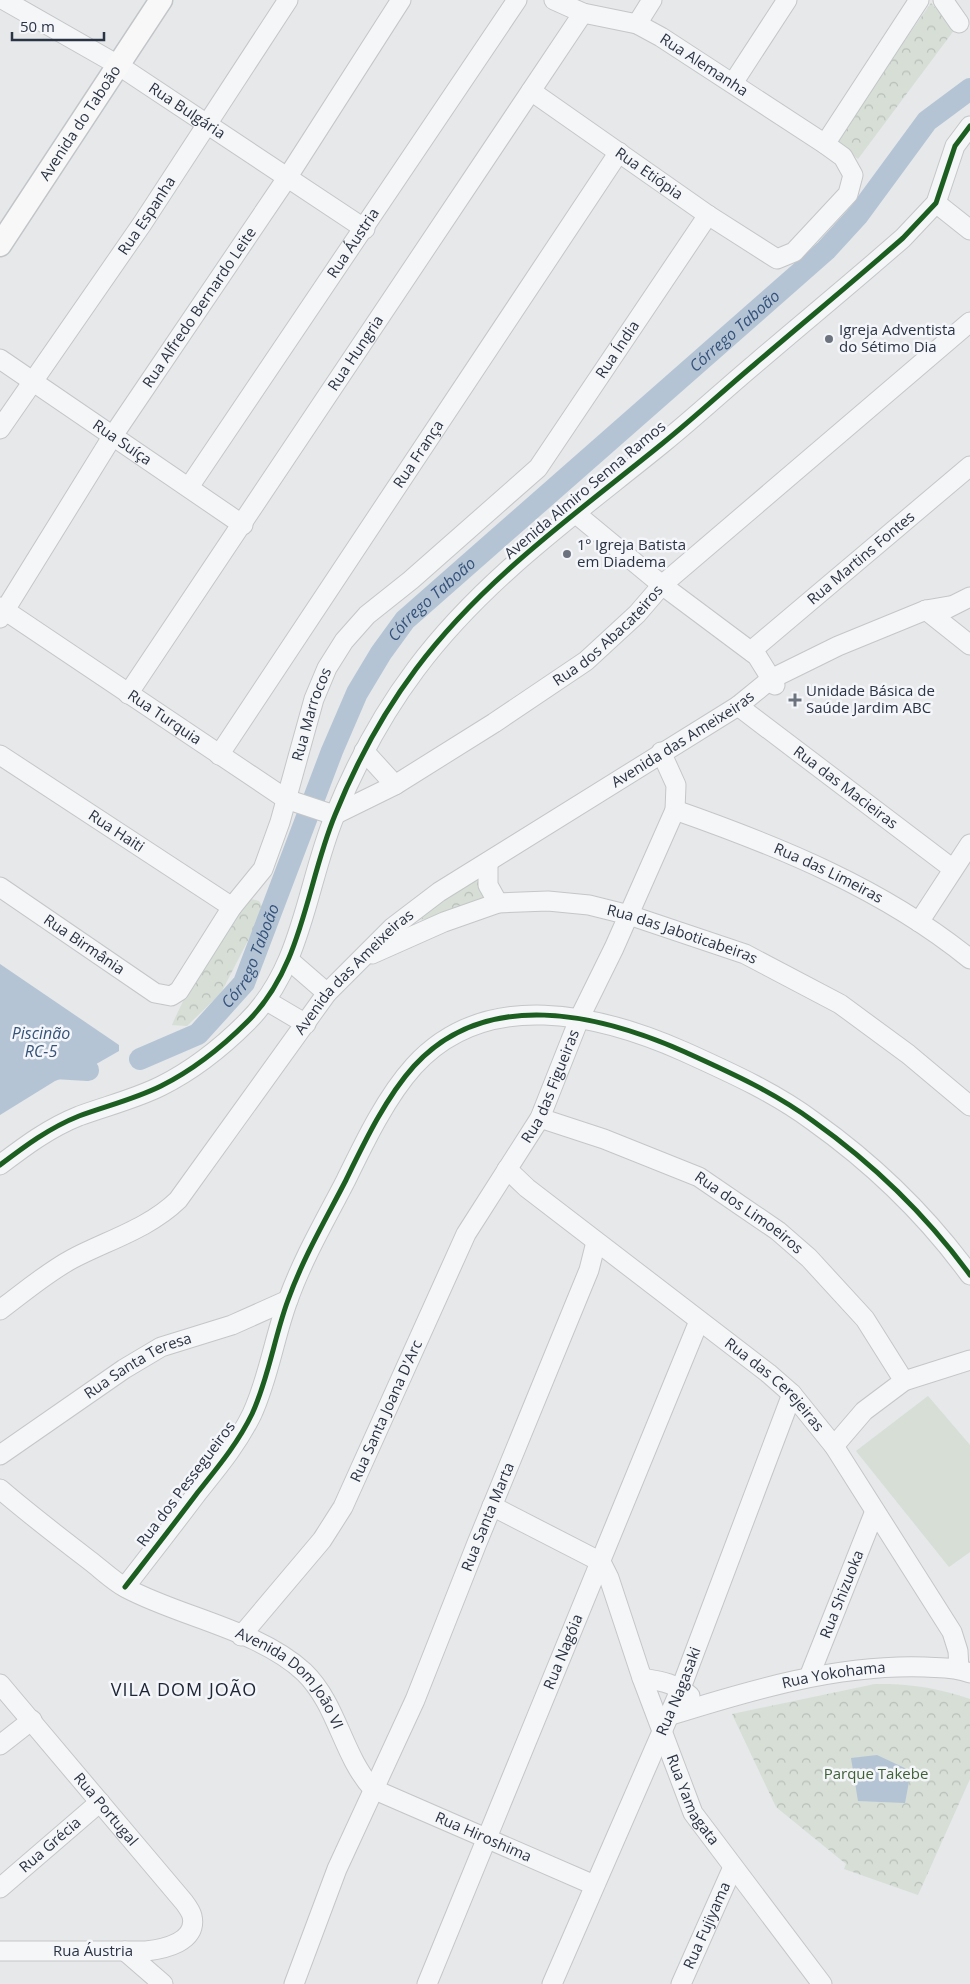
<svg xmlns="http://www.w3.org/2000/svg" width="970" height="1984" viewBox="0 0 970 1984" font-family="'Open Sans',sans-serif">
  <defs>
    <pattern id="forest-crowns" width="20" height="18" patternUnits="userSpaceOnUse" patternTransform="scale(1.25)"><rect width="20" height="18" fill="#d6ded6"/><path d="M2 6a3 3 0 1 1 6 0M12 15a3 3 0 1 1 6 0" fill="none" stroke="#b8bfb9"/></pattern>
  </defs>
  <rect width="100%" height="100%" fill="#e6e8ea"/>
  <polygon fill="#d6ded6" points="928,1396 970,1445 970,1552 949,1567 856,1451"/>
  <g fill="url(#forest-crowns)">
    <polygon points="931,3 955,29 858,159 834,141"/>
    <polygon points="484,870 492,903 457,913 420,920 443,898"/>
    <path d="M251,899l8,2 5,8 -43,84 -34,33 -15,-1c19,-45 48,-87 79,-126z"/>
    <path d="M875,1684c33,-1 64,4 95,15v80l-52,116 -74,-26 2,-5 -70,-57 -44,-93z"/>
  </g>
  <g fill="#b4c4d5">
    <polygon points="0,964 119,1045 119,1051 91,1067 55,1081 0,1115"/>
    <polygon points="877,1755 911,1771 905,1803 858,1801 851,1758"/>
  </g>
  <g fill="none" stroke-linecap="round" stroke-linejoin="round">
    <g stroke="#b4c4d5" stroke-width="22">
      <path id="s1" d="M140,1059l58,-25 46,-51 88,-232 25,-58 24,-40 24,-33 421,-370 32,-35 69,-94 43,-32"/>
      <polyline points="0,1070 23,1059 54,1068 88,1070"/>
    </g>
    <defs>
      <g id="minor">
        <path id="s2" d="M4,0l114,65 247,164"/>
        <polyline points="943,0 959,23"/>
        <polyline points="637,24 652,0"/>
        <polyline points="733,83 787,0"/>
        <path id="s3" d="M531,91l177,124 69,44 17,-7 54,-58 5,-19 -10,-18 -18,-13 -164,-107 -24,-13 -54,-11 -29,-13"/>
        <polyline points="825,144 919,0"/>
        <polyline points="936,203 970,230"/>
        <path id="s4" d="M0,359l243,166"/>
        <path id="s5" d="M0,429l142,-205 146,-224"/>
        <path id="s6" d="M189,487l328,-487"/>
        <polyline points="575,513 662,585 757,656 775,685"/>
        <path id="s7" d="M0,607l286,192 48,16 61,-30 99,-62 92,-62 51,-47 25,-29 308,-263"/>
        <polyline points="926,610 970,645"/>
        <polyline points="940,612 970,597"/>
        <path id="s8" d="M0,618l112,-181 175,-259 114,-178"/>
        <path id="s9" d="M751,651l219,-185"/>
        <path id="s10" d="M128,694l455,-681"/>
        <path id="s11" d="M738,706l215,163"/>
        <polyline points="364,751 395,785"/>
        <path id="s12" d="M0,755l232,152"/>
        <path id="s13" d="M219,755l400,-603"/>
        <path id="s14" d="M675,810c103,36 209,79 295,149"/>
        <polyline points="488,862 488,885 498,903"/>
        <path id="s15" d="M0,887l155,106 16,3 8,-5 53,-84 31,-38 17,-47 34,-123 13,-31 17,-27 23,-26 44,-35 127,-112 170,-253"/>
        <polyline points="919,922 970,844"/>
        <path id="s16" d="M372,954l72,-32 54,-19 50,-2 41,4 40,10 116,39 95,50 68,50 62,52"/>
        <polyline points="289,960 327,993"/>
        <polyline points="267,1001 306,1024"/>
        <path id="s17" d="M540,1118l64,21 95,38 79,54 31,27 56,61 39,62"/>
        <path d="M0,1165c25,-19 49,-37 79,-49 27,-10 56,-17 82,-30 32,-16 61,-39 86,-64 56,-55 59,-137 88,-207 21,-52 48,-102 81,-146 67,-90 161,-156 247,-226 31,-25 61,-53 92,-79 49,-42 99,-83 148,-126l33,-35 19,-57 15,-20"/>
        <path id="s18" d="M507,1169l20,19 241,185 24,21 42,52 118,186 6,19 1,18"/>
        <path id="s19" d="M0,1310c23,-17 46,-37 72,-51 36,-19 76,-30 106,-59l149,-207 66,-66 46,-35 299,-186 33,-27 67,-33 88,-36 23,-4"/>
        <polyline points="834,1446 864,1411 904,1381 970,1360"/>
        <path id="s20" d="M0,1455l124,-86 37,-22 71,-22 56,-25"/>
        <path id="s21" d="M0,1489c29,25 59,48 89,71 12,9 24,21 37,28 54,29 133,42 178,84 34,33 38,83 69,117l221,96"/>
        <path id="s22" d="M492,1506l109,56 8,16 33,100 51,135 129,171"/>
        <path d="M125,1587c24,-31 49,-63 73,-95 20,-25 40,-49 54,-78 17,-37 22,-76 36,-114 15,-42 38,-81 58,-120 18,-37 40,-83 68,-114 72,-79 185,-52 271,-14 44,20 89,40 128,69 59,42 114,95 157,154"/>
        <path id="s23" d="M241,1636l81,-96 21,-33 123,-273 74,-116 40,-101 34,-69 61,-138 1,-25 -15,-33"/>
        <path id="s24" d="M809,1677l66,-166"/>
        <path d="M642,1678c18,3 34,5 48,18"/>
        <path id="s25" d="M0,1684l184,218c3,4 7,10 8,14 6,26 -28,33 -46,35h-146"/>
        <path id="s26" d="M668,1716c83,-26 170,-52 257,-49 16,1 30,0 45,6"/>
        <polyline points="0,1745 32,1720"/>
        <path id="s27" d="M0,1888l100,-86"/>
        <polyline points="125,1951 163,1984"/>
        <path id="s28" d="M294,1984l43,-115 78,-169 62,-157 112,-273 7,-28"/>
        <path id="s29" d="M427,1984l272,-663"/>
        <path id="s30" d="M552,1984l129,-296 111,-294"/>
        <path id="s31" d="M681,1984l52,-117"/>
      </g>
      <g id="major">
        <path id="s32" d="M0,245l161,-245"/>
      </g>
    </defs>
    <use href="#minor" stroke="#c4c6c8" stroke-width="21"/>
    <use href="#major" stroke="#c2c5c8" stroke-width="25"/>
    <use href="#minor" stroke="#f5f6f7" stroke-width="19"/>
    <use href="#major" stroke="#f8f8f8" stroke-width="22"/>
    <defs>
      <g id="cycleway">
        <path d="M0,1165c25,-19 49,-37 79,-49 27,-10 56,-17 82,-30 32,-16 61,-39 86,-64 56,-55 59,-137 88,-207 21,-52 48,-102 81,-146 67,-90 161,-156 247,-226 31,-25 61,-53 92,-79 49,-42 99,-83 148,-126l33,-35 19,-57 15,-20"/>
        <path d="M125,1587c24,-31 49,-63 73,-95 20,-25 40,-49 54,-78 17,-37 22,-76 36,-114 15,-42 38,-81 58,-120 18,-37 40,-83 68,-114 72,-79 185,-52 271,-14 44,20 89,40 128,69 59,42 114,95 157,154"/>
      </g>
    </defs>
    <use href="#cycleway" stroke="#f4f6f9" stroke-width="8"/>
    <use href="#cycleway" stroke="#1b5e20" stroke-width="5"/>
  </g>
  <g fill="#6c737f" stroke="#f4f6f9" stroke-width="2">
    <circle cx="829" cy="339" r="5"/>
    <circle cx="567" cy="554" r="5"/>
    <path d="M792.5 692.5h5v5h5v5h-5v5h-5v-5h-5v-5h5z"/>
  </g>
  <g text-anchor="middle" stroke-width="5" stroke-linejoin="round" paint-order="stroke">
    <g font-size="15" fill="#2b3445" stroke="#f4f6f9">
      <text transform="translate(704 65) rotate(33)" y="5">Rua Alemanha</text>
      <text dy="5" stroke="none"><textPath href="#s2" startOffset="214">Rua Bulgária</textPath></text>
      <text dy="5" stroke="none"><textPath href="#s32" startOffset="146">Avenida do Taboão</textPath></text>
      <text dy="5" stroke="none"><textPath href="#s3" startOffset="144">Rua Etiópia</textPath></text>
      <text dy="5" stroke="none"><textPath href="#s5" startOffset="259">Rua Espanha</textPath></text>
      <text dy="5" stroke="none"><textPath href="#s6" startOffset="294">Rua Áustria</textPath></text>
      <text dy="5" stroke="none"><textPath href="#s8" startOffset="369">Rua Alfredo Bernardo Leite</textPath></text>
      <text dy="5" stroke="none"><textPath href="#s15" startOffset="1008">Rua Índia</textPath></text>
      <text dy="5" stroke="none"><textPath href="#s10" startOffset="410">Rua Hungria</textPath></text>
      <text dy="5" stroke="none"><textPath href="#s4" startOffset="148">Rua Suíça</textPath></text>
      <text dy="5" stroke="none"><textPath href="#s13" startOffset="361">Rua França</textPath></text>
      <text transform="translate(585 490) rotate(-40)" y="5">Avenida Almiro Senna Ramos</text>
      <text dy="5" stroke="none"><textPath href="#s9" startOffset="144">Rua Martins Fontes</textPath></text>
      <text dy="5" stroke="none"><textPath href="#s7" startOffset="724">Rua dos Abacateiros</textPath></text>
      <text dy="5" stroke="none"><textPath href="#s15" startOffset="524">Rua Marrocos</textPath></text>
      <text dy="5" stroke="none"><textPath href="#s7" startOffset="198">Rua Turquia</textPath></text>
      <text dy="5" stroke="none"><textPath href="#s19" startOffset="904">Avenida das Ameixeiras</textPath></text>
      <text dy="5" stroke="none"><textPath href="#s11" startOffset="135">Rua das Macieiras</textPath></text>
      <text dy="5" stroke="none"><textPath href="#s12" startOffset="139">Rua Haiti</textPath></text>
      <text dy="5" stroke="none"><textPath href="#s14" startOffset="166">Rua das Limeiras</textPath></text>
      <text dy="5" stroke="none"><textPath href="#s16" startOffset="325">Rua das Jaboticabeiras</textPath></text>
      <text dy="5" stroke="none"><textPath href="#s15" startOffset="102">Rua Birmânia</textPath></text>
      <text dy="5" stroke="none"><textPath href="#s19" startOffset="499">Avenida das Ameixeiras</textPath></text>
      <text dy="5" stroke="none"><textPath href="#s23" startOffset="635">Rua das Figueiras</textPath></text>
      <text dy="5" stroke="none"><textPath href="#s17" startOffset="231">Rua dos Limoeiros</textPath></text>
      <text dy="5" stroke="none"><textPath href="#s20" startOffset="165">Rua Santa Teresa</textPath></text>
      <text dy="5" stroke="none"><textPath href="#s18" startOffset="344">Rua das Cerejeiras</textPath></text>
      <text dy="5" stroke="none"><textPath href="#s23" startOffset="270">Rua Santa Joana D'Arc</textPath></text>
      <text transform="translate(186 1484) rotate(-53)" y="5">Rua dos Pessegueiros</text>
      <text dy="5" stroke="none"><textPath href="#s28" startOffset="506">Rua Santa Marta</textPath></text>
      <text dy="5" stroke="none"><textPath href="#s24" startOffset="89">Rua Shizuoka</textPath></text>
      <text dy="5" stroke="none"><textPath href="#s29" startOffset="359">Rua Nagóia</textPath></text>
      <text dy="5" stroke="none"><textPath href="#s26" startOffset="171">Rua Yokohama</textPath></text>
      <text dy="5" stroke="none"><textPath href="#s21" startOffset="352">Avenida Dom João VI</textPath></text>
      <text dy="5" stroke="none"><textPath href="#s30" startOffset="319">Rua Nagasaki</textPath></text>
      <text dy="5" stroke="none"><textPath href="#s22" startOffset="378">Rua Yamagata</textPath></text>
      <text dy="5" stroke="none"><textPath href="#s25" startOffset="164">Rua Portugal</textPath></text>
      <text dy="5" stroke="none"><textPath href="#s21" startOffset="615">Rua Hiroshima</textPath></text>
      <text dy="5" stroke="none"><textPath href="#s27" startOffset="66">Rua Grécia</textPath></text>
      <text dy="5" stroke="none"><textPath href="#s31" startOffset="64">Rua Fujiyama</textPath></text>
      <text x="93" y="1956">Rua Áustria</text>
    </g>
    <g font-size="15" fill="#2b3445" stroke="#f4f6f9" text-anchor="start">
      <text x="839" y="335">Igreja Adventista<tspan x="839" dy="17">do Sétimo Dia</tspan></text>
      <text x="577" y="550">1º Igreja Batista<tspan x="577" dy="17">em Diadema</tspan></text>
      <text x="806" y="696">Unidade Básica de<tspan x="806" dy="17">Saúde Jardim ABC</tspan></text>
    </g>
    <g font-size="15" fill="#3f6138" stroke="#f4f6f9">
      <text x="876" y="1779">Parque Takebe</text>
    </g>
    <g font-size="16" font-style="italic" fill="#34527a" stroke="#f4f6f9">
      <text dy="6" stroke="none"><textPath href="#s1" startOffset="969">Córrego Taboão</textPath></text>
      <text dy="6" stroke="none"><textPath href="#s1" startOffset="564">Córrego Taboão</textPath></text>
      <text dy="6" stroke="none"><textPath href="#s1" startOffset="159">Córrego Taboão</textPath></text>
      <text x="41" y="1039">Piscinão<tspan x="41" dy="18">RC-5</tspan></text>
    </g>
    <g font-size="18" letter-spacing="1" fill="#1d2536" stroke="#f4f6f9">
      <text x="184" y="1696">VILA DOM JOÃO</text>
    </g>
  </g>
  <path d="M12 32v8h92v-8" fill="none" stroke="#2b3445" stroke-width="2.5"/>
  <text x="20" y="32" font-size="15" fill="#2b3445" stroke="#f4f6f9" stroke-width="4" paint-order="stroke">50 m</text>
</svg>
